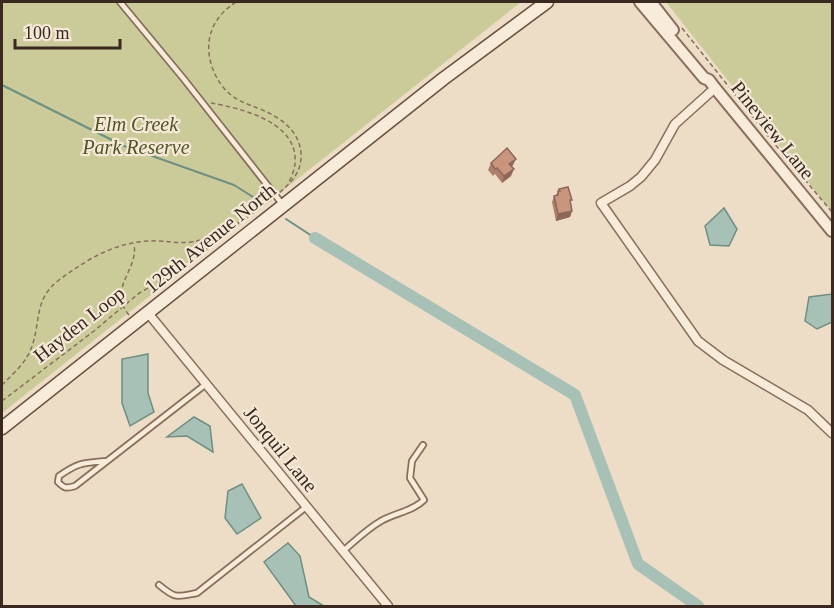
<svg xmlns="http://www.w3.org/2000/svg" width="834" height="608" viewBox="0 0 834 608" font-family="'Times New Roman',serif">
  <rect width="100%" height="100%" fill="#edddc6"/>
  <g fill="#cbcb9a">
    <polygon points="2,2 521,2 2,413"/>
    <polygon points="666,2 832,2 832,212"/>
  </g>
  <g fill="#a7c1b7" stroke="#6e8f83" stroke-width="1.5">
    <polygon points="724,208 737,229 729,246 710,245 705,226"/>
    <polygon points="832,294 832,322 817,329 805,321 809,297"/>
    <polygon points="148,354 148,393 154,412 130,426 122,403 122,359"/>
    <polygon points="194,417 210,426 213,452 187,436 167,437"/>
    <polygon points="242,484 261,518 237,534 225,518 228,491"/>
    <polygon points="288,543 300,556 309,597 324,606 296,606 264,562"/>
  </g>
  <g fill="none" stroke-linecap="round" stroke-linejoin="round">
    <g stroke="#6e8f83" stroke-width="2">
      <polyline points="2,85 124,146 234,185 261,202"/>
      <polyline points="286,219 315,238"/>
    </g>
    <polyline stroke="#a7c1b7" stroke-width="12" points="315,238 575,395 638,564 698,606"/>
    <defs>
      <g id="service">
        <polyline points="120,2 183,78 283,205"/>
        <path d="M107,461c-24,2 -28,1 -48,15l-1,6c6,6 8,7 17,4l131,-102"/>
        <path d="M343,551c12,-10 24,-22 38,-30 14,-8 32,-10 43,-21l-14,-22 2,-17 11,-16"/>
        <path d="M159,585c17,14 17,12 38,8l109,-86"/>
      </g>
      <g id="minor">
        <polyline points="715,88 675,124 655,160 641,177 630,186 601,203 698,341 723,360 808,410 832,433"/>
        <polyline points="148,313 388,606"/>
      </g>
      <g id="tertiary">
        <polyline points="640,2 704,78 709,80 715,88 832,231"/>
        <polyline points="651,2 673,30"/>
      </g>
      <polyline id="secondary" points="2,428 443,79 547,2"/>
    </defs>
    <use href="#service" stroke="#886f5c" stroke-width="8"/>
    <use href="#minor" stroke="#886f5c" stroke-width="11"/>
    <use href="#tertiary" stroke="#886f5c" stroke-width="14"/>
    <use href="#secondary" stroke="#6a503f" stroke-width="15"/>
    <g stroke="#886f5c" stroke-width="1.5" stroke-dasharray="4.5 3" stroke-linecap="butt">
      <path d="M236,2c-14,9 -25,22 -27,40 -2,19 7,41 22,53 9,7 19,10 29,14 20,8 40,22 41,45 1,17 -9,28 -22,39"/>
      <polyline points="682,28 768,136 832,212"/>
      <path d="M211,103c29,5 82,18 84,54 1,10 -3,19 -7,27"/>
      <path d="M129,315c-22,-27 10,-45 5,-71"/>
      <path d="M2,385c11,-11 25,-23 30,-39 9,-26 2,-47 27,-66 27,-20 56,-38 91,-39 14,-1 27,3 41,1 34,-6 53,-23 80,-42"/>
      <polyline points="2,401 94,331 138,294 171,274 205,250 231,229"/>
    </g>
    <use href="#service" stroke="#f8ebd9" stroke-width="4.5"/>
    <use href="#minor" stroke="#f8ebd9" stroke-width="8"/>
    <use href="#tertiary" stroke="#f8ebd9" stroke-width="10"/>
    <use href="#secondary" stroke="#f8ebd9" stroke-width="12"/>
  </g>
  <g fill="#ae806c">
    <polygon points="491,163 513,165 512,166 511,176 502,183 495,174 493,176 488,170"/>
    <polygon points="559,189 570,203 572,211 570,217 556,221 552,202 554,196 556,195"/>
  </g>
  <g fill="#8d6858">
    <polygon points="516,159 513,165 507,170 509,164"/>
    <polygon points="514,169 511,176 502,183 504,176"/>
    <polygon points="572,211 570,217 556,221 558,214"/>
  </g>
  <g fill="#ca957d" stroke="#8d6858" stroke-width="1.5">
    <polygon points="507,148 516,159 509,164 514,169 504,176 497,168 495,169 491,163"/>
    <polygon points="568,187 572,200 570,200 572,211 558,214 554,196 558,195 558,191 560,191 559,189"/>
  </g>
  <g text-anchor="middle" stroke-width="4.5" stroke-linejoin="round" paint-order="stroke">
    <g font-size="20" font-style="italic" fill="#4e5527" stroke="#f5e8d6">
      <text x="136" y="131">Elm Creek<tspan x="136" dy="23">Park Reserve</tspan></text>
    </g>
    <g font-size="20" fill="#392920" stroke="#f5e8d6">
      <text transform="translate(773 130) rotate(51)" y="7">Pineview Lane</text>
      <text transform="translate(210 238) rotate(-39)" y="7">129th Avenue North</text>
      <text transform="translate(79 324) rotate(-38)" y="7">Hayden Loop</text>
      <text transform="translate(281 449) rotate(51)" y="7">Jonquil Lane</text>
    </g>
  </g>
  <rect width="834" height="608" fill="none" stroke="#392920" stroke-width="6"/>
  <path d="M15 39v9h105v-9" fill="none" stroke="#392920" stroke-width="3"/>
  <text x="24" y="39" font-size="18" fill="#392920" stroke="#f5e8d6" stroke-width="4.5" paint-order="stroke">100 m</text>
</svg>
